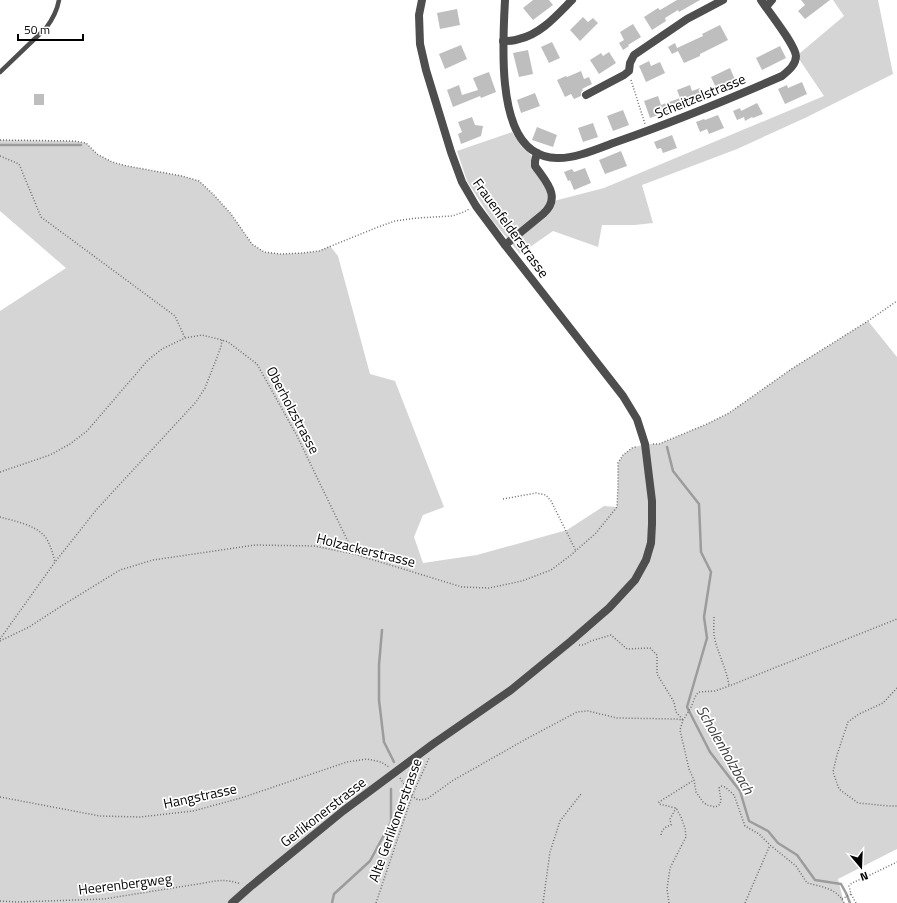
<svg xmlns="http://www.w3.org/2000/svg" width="897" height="903" viewBox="0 0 897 903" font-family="'Titillium Web',sans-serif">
  <rect width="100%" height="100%" fill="#fff"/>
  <g fill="#d5d5d5">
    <polygon points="833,0 878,0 893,74 805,118 737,149 642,185 653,223 635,225 602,225 598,247 553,231 520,254 492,220 467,181 457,151 512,132 521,146 532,156 531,166 549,191 550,202 604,188 824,96 799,59 800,53 844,16"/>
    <polygon points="0,140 74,141 86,143 97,154 112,162 127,166 182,176 199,181 214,195 231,214 252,244 264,252 281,254 302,253 319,251 330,246 338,256 370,374 395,381 444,507 423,515 414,537 423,563 477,555 567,530 604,506 617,507 618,485 618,463 623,455 632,448 645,444 659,444 707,424 729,413 793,368 868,321 897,357 897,849 838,879 844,903 0,903 0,311 66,268 0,211"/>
  </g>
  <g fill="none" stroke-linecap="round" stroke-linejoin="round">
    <g stroke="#9c9c9c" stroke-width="2.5">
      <polyline points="0,145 81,145"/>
      <polyline points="667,447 673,471 699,504 701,552 711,572 704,617 707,638 687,707 710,752 740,791 749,821 768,831 778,843 797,855 815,880 841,884 846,893 850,903"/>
      <polyline points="382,630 379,665 379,700 384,742 394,762"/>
      <polyline points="332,903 334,894 370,861 391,822 391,789"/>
    </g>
  </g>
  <g fill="#bebebe">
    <polygon points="533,0 549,0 553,5 533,20 523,8"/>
    <polygon points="677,0 700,0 679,12 678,10 665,18 666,21 652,30 644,17 658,8 660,10"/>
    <polygon points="801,0 830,0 805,19 798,11 805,5"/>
    <polygon points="457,9 460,25 440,29 437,13"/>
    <polygon points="583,17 588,22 593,18 598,23 580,41 570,30"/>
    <polygon points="633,24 641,37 628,45 629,46 623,50 619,43 624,40 620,32"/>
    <polygon points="720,25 728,40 700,54 700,56 684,63 678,51 672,54 668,47 675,43 677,48 703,36 702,34"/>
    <polygon points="552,42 560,58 549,63 541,47"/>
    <polygon points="461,45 467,59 445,69 439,54"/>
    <polygon points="780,46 786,58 762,70 756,58"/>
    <polygon points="528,50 533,74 519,77 513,53"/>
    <polygon points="609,52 616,63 599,74 590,60 601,53 603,56"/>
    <polygon points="649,61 651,66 660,62 665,73 646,82 639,66"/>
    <polygon points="730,68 736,82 717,90 711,77"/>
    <polygon points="581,71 584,79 589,77 592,84 582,89 583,90 581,92 581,96 574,99 571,94 565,97 557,80 566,76 567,77"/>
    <polygon points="489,72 496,92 481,98 480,96 453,107 447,90 459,85 462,95 478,90 473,78"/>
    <polygon points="802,82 807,94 785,104 778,89 787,85 788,88"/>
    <polygon points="690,85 692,91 700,88 704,97 650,118 644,101 658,96 661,105 680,98 677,90"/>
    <polygon points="535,93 540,106 521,113 517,100"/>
    <rect x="34" y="94" width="10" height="11"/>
    <polygon points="757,103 763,114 753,118 752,117 745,121 744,117 737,120 733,111 740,108 741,111"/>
    <polygon points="623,110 629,125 613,131 607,116"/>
    <polygon points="718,115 724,128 709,134 707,129 700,132 696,122 704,119 705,120"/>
    <polygon points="472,117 475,125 483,126 481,136 461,144 458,134 462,132 458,122"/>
    <polygon points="593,123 598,137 583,142 578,128"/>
    <polygon points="537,127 557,135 553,147 532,140"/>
    <polygon points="672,135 677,148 663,153 661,148 657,149 654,142"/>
    <polygon points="621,151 627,166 605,174 599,160"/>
    <polygon points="585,168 591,183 574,190 570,180 568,181 564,172 572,169 574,172"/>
  </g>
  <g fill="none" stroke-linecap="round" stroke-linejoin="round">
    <g stroke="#707070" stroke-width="1.5" stroke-dasharray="1 2" stroke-linecap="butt">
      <polyline points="631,80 645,124"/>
      <polyline points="0,140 74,141 86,143 97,154 112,162 127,166 182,176 199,181 214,195 231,214 252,244 264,252 281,254 302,253 319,251 378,227 395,221 417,218 452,216 464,212 469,209"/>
      <polyline points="0,156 19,164 41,217 175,316 185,338"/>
      <polyline points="653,444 659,444 707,424 729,413 793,368 868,321 897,301"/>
      <polyline points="0,472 50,455 70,444 87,431 148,360 162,349 185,338 202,335 222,340 228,342 257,364 297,436 354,554"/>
      <polyline points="503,499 536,493 546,495 551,501 576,551"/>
      <path d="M0,517c14,4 37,8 46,21 5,8 7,16 9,24"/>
      <path d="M714,617c0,7 -1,15 1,23 4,16 12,30 14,46"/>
      <polyline points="0,639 55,562 97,509 196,402 205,388 221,347 222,340"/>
      <polyline points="0,641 29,627 63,605 120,570 153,560 255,545 314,546 354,554 462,587 489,588 522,581 551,570 571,555 596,533 617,507 618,485 618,463 623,455 632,448 636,447"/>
      <polyline points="579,645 583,645 591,641 611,635 627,649 650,648 657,655 657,674 674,702 676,712 683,720"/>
      <polyline points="897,688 883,703 859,714 848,722 837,755 833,772 839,789 858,803 889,806 897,806"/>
      <polyline points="400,778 412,796 418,800 427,799 452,781 528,738 577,712 588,711 617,718 676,719 683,720"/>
      <polyline points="0,797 100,816 140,817 193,811 241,798 347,762 367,759 381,762 389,767"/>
      <path d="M661,835c1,-6 4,-8 10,-10l-1,-6 6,-11"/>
      <polyline points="842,899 851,894"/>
      <path d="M0,901l18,1 86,-3 100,-16c15,-3 22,-4 37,1"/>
      <polyline points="376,903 412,796 429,758"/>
      <polyline points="543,903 550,852 560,821 581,794"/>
      <polyline points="669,903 667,889 670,868 686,837 685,828 681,817 676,808 659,804 659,802 694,780"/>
      <polyline points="745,903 770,845"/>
      <path d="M844,903c-6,-14 -24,-17 -37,-20l-11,-17 -26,-21 -11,-11 -14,-8 -11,-31 -9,-8 -4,-1 -2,2 2,12 -1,4 -2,2 -3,1 -8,-2 -4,-3 -7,-10 -2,-12 -5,-11 -9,-39 3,-10 1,-1 7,-12 5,-12 3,-3 16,-1 14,-5 168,-67"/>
      <polyline points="856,903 851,894 849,886 852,883 870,875 897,862"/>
    </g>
    <path stroke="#4e4e4e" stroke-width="4.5" d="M0,72l46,-44c6,-8 11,-17 13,-28"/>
    <g stroke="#4e4e4e" stroke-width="8">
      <path d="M505,0c-2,39 -8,125 27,150 7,5 17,8 25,8 18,1 42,-10 59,-16 57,-20 111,-42 166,-66 6,-5 14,-11 14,-20 -1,-12 -28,-45 -35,-56"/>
      <polyline points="766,7 772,0"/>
      <path d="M503,41c6,0 11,0 16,-2 22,-5 38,-24 53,-39"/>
      <polyline points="586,95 624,75 629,71 630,63 634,55 687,19 723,0"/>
      <path d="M505,245l38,-31c19,-17 3,-32 -8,-48v-5l2,-8"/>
    </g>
    <polyline stroke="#4e4e4e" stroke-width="8" points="232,903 250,887 343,811 433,744 511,690 571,641 609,608 635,580 646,560 651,543 652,524 652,501 645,444 637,419 623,396 505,245 476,206 462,182 451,152 426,70 420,44 419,15 422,0"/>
  </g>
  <g text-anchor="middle" stroke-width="3.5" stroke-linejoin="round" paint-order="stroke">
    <g font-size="14" fill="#000" stroke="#fff">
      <text transform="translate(700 96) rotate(-22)" y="5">Scheitzelstrasse</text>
      <text transform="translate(511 228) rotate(54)" y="5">Frauenfelderstrasse</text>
      <text transform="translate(293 410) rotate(62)" y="5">Oberholzstrasse</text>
      <text transform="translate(366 550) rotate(14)" y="5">Holzackerstrasse</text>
      <text transform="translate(200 796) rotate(-12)" y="5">Hangstrasse</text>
      <text transform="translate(323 812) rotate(-38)" y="5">Gerlikonerstrasse</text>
      <text transform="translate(395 820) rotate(-70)" y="5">Alte Gerlikonerstrasse</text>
      <text transform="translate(125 884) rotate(-7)" y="5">Heerenbergweg</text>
    </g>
    <g font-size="15" font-style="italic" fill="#3d3d3d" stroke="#fff">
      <text transform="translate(725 750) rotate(60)" y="5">Scholenholzbach</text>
    </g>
  </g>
  <g transform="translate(861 867) rotate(161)" stroke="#ffffff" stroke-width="3" paint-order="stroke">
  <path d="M0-3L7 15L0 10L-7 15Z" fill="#000000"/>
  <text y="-6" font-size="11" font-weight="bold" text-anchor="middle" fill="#000000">N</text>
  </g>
  <path d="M18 34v6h65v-6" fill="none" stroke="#000000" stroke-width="2"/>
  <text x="24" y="34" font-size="12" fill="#000000" stroke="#ffffff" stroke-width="3" paint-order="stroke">50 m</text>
</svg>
